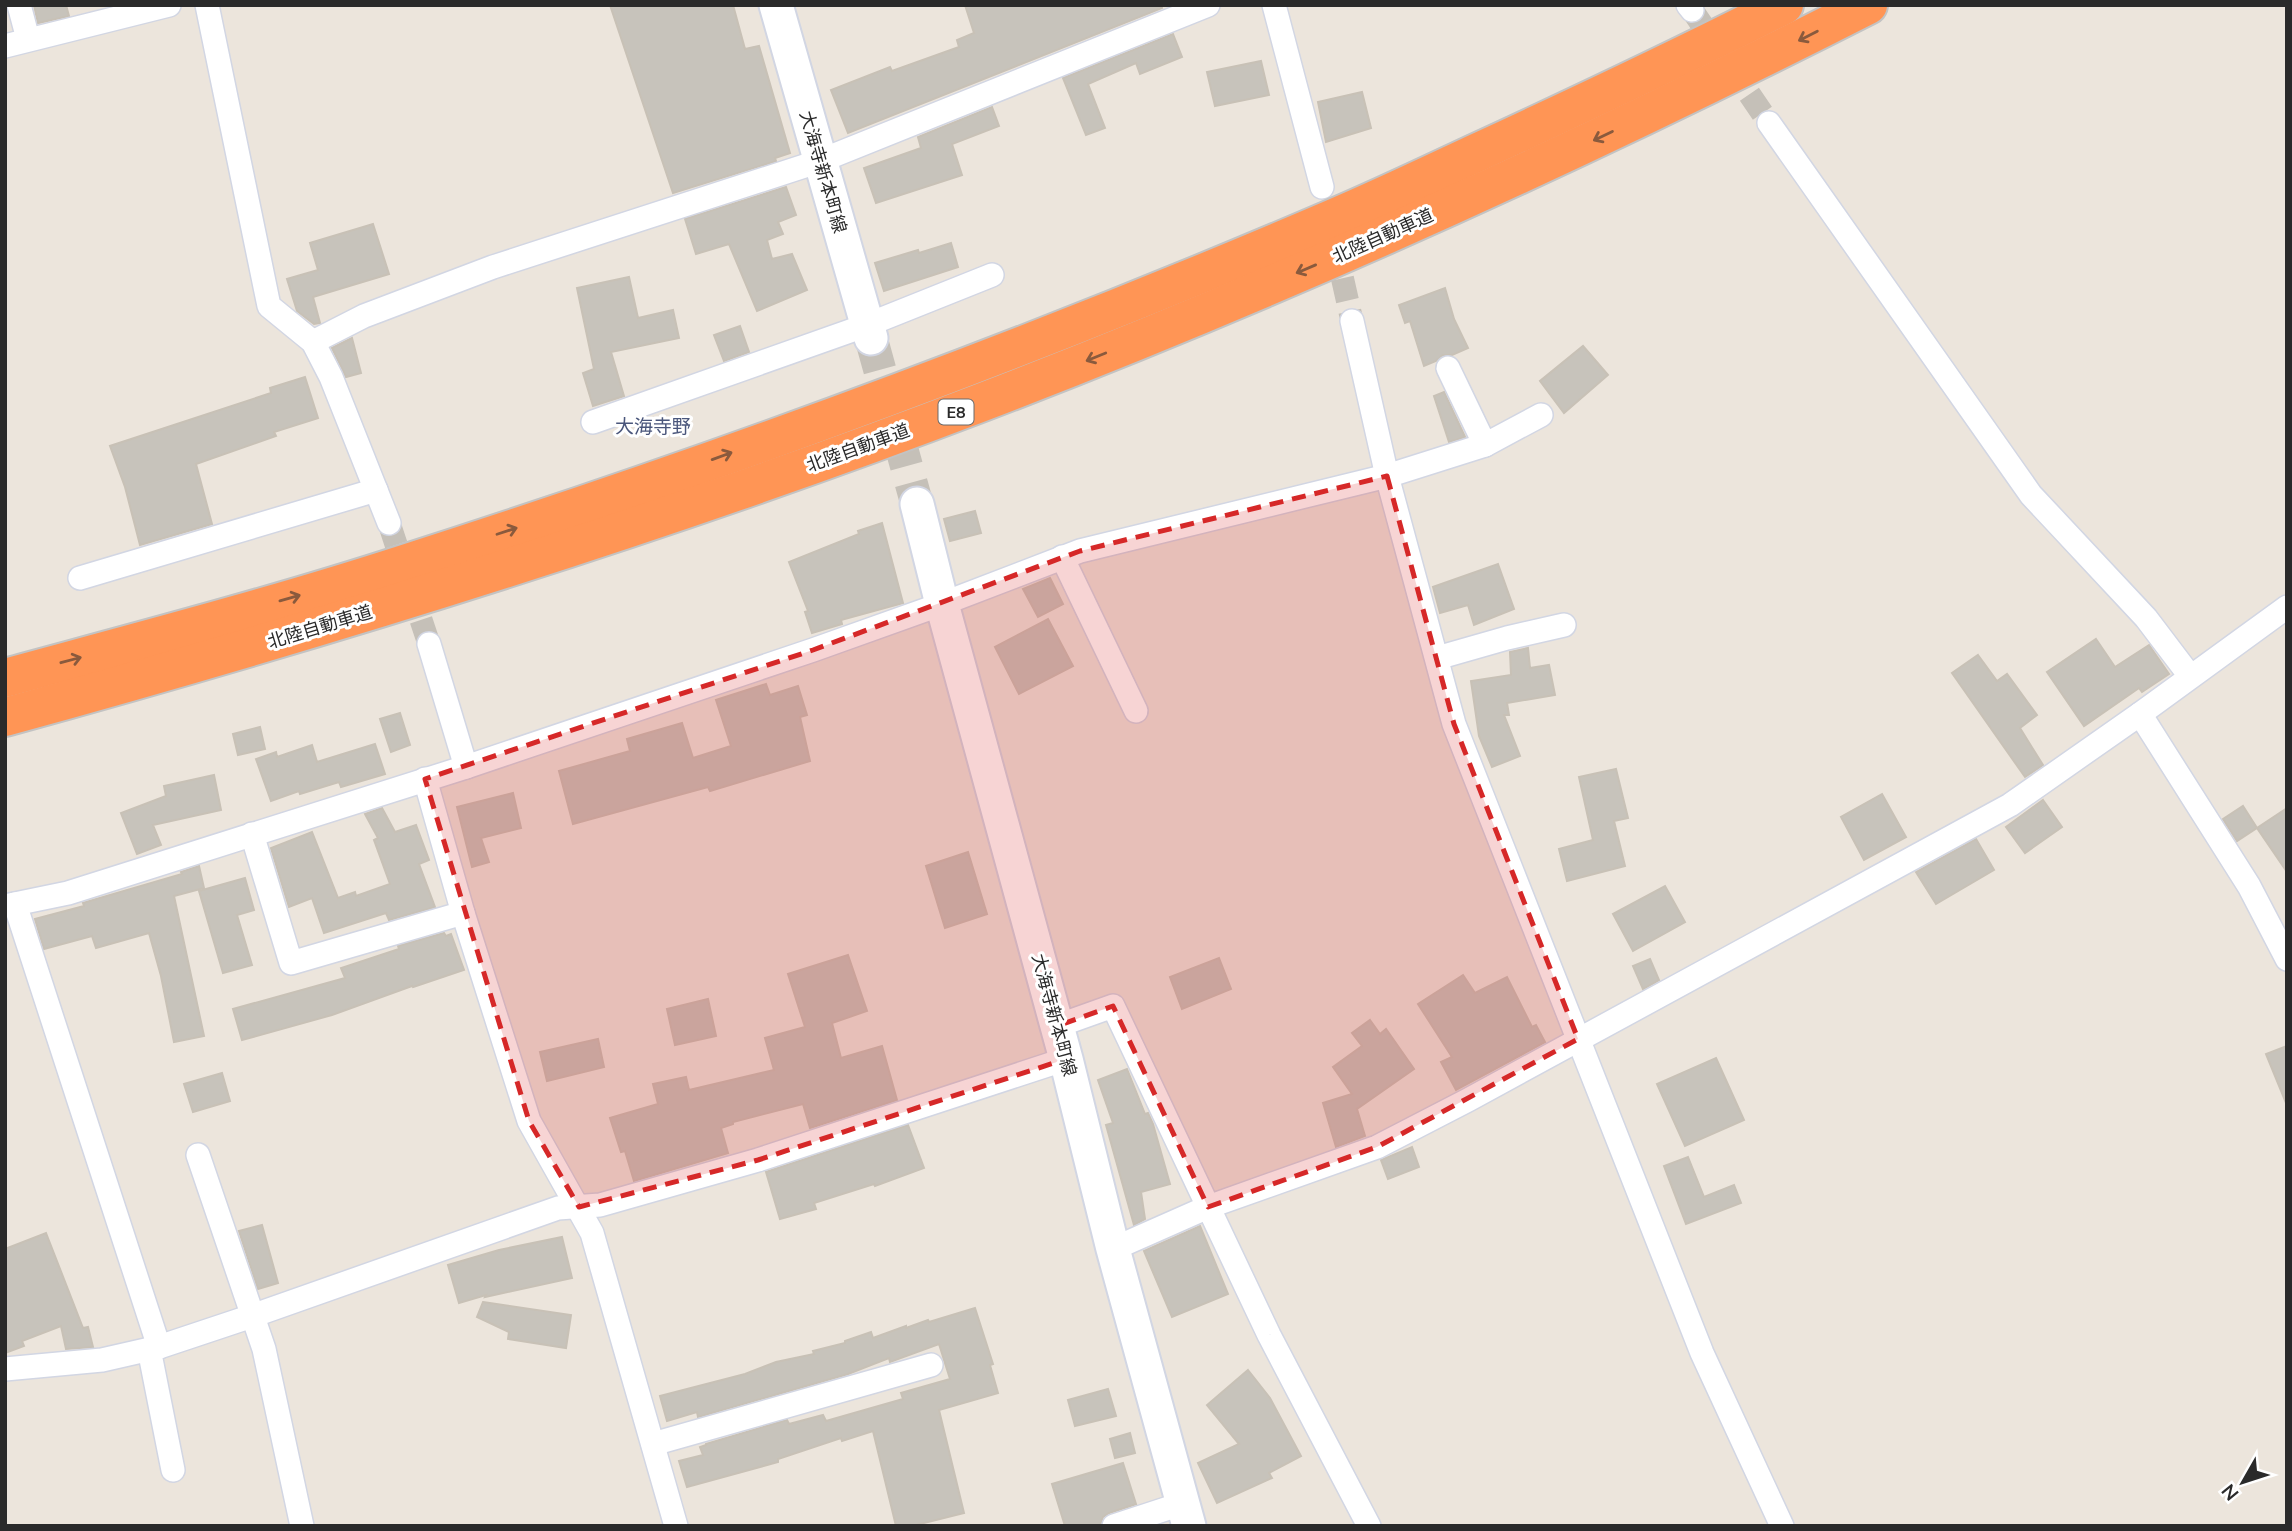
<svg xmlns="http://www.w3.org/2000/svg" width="2292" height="1531" viewBox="0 0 2292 1531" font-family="Mulish,'Noto Sans JP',sans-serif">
  <rect width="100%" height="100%" fill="#ece5dc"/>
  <g fill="#c7c3bb" stroke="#c8c1b6" stroke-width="2">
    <polygon points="34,5 66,5 69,16 38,23"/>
    <polygon points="610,5 733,5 745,49 759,46 790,153 775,158 776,161 673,193"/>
    <polygon points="965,5 1161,5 1162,8 848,133 831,90 890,67 892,71 959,47 957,40 974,33"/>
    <polygon points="1173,34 1182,57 1140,74 1136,63 1088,84 1105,128 1086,135 1063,78"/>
    <polygon points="1261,61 1269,95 1215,106 1207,72"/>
    <polygon points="1362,92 1371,128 1326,142 1318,102"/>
    <polygon points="992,107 999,126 952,144 962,175 876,203 864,168 921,148 918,137"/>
    <polygon points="786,187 796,215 778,222 783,234 767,240 772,259 792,254 807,290 757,311 729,244 696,254 685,219"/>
    <polygon points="373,224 389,274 313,297 320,323 314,324 297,311 287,279 318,270 310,243"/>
    <polygon points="951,243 958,267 884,291 875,263 918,250 919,253"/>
    <polygon points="629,277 638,318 673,310 679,338 611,352 624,396 593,406 583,373 594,369 577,288"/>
    <polygon points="1445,288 1454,319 1468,348 1452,355 1443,355 1436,361 1424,366 1410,321 1405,323 1399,305"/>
    <polygon points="740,326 749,352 724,361 714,335"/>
    <polygon points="352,338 361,373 346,377 332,348"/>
    <polygon points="1583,346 1608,375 1564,413 1540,381"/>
    <polygon points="305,377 318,418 274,432 276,436 196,464 212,524 140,545 125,487 110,446 271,393 270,388"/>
    <polygon points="1444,392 1465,437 1449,442 1434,396"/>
    <polygon points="975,511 981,533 950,541 944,519"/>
    <polygon points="882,523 903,603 841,620 842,624 812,633 805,612 808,611 789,562 859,534 858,531"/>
    <polygon points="1498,564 1514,609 1474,625 1468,605 1440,613 1433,587"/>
    <polygon points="1050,578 1063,604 1038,617 1023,589"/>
    <polygon points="1048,619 1073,666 1019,694 995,647"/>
    <polygon points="2096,639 2115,667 2149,645 2169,674 2142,692 2139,688 2084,726 2047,672"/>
    <polygon points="1528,648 1530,668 1549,665 1555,695 1507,703 1509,715 1504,715 1520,756 1492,767 1479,736 1471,681 1511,675 1510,652"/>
    <polygon points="1978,655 1997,681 2007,674 2037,715 2020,728 2043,765 2025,777 1952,673"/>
    <polygon points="766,684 770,695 798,686 807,715 800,717 810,761 710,791 708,787 573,824 559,771 630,751 627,739 682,723 693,758 731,746 716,700"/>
    <polygon points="400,713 410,745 391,752 380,719"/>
    <polygon points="260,727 265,749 238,755 233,734"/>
    <polygon points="375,744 385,774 341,787 339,782 300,794 299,791 271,801 256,759 276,752 277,757 312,745 317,762"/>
    <polygon points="1616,769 1628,818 1614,821 1625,866 1567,881 1559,849 1593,840 1579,777"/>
    <polygon points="214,775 221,810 153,825 161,845 137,854 121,813 166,796 164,786"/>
    <polygon points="513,793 521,828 481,838 489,862 472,867 457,807"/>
    <polygon points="1882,794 1906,837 1864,860 1841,817"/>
    <polygon points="2043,800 2062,827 2025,853 2006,827"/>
    <polygon points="2243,806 2257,828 2237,841 2223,819"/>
    <polygon points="382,808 395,832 416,825 429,860 419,864 435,907 389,920 386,913 324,933 312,898 289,907 271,848 312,832 338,898 355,892 356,896 390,884 374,840 378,838 365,814"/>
    <polygon points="2287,808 2287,872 2257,828"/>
    <polygon points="1976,839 1994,870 1936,904 1916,872"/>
    <polygon points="968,852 987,914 945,928 926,866"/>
    <polygon points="199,866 204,888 174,896 204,1036 174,1042 161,976 149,933 96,948 92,936 44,949 35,919 84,906 83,903 182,874 181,872"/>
    <polygon points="245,878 254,910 237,915 252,965 223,973 199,891"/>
    <polygon points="1665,886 1685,922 1633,951 1613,914"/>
    <polygon points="444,933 446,936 451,934 464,970 413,987 412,986 332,1015 242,1040 233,1009 345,978 341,968 399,949 398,946"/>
    <polygon points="848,955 867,1011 832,1023 841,1058 882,1046 897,1100 810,1128 803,1104 733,1122 733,1124 721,1128 728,1153 634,1181 625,1151 621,1152 610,1118 658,1104 653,1084 686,1077 689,1090 774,1070 765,1038 805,1027 788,974"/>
    <polygon points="1219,958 1231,989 1182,1009 1170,977"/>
    <polygon points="1650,959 1659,980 1643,989 1633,966"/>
    <polygon points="1463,975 1475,993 1507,977 1532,1027 1536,1025 1545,1042 1456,1090 1441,1062 1452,1057 1418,1004"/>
    <polygon points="708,999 716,1036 675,1045 667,1009"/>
    <polygon points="1370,1020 1380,1034 1386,1029 1414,1069 1357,1109 1365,1136 1336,1147 1323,1103 1352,1094 1333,1067 1362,1046 1352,1033"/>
    <polygon points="598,1039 604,1067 547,1081 540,1052"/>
    <polygon points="2287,1046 2287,1102 2286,1103 2266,1054"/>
    <polygon points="1716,1058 1744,1120 1685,1146 1657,1084"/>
    <polygon points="1127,1069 1145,1114 1148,1113 1153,1124 1170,1184 1141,1192 1145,1219 1134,1225 1106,1125 1113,1123 1098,1080"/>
    <polygon points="222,1073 230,1101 193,1112 184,1084"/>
    <polygon points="908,1125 924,1168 875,1186 874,1184 814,1203 816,1209 780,1219 766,1172"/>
    <polygon points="1412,1147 1419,1167 1388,1179 1381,1160"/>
    <polygon points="1688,1157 1704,1197 1734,1185 1741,1203 1686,1224 1664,1166"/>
    <polygon points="262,1225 278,1283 258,1289 239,1231"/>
    <polygon points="1200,1226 1228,1294 1172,1317 1144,1251"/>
    <polygon points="46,1233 83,1328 88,1327 93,1347 66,1349 61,1326 22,1341 24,1346 5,1353 5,1249"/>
    <polygon points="562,1237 572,1278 485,1297 486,1295 459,1303 448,1265 499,1250"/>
    <polygon points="483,1302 571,1315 566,1348 508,1339 509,1332 477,1317"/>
    <polygon points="975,1308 993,1364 990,1365 998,1393 939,1410 964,1513 912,1526 896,1526 873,1431 842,1441 841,1438 778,1459 778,1462 687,1487 679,1461 703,1455 700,1447 706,1445 706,1444 787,1420 789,1424 823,1415 826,1421 903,1399 901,1393 950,1379 939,1344 890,1362 889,1358 848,1374 698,1417 697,1412 667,1421 660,1396 745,1374 776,1362 814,1354 813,1351 845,1343 845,1341 871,1332 873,1338 906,1326 906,1328 928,1320 929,1322"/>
    <polygon points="1248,1370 1270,1398 1301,1456 1269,1473 1272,1478 1217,1503 1198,1463 1239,1444 1207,1405"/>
    <polygon points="1108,1389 1116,1416 1075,1426 1068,1400"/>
    <polygon points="1130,1433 1135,1453 1115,1458 1110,1439"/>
    <polygon points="1123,1463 1136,1504 1109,1513 1103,1517 1100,1526 1065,1526 1052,1484"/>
  </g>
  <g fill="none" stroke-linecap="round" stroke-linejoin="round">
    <g stroke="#c5c0b8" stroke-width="23" stroke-dasharray="23 11" stroke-linecap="butt">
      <polyline points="1692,10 1769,123"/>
      <polyline points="1335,245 1352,321"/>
      <polyline points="389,523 429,644"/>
    </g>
    <polyline stroke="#c5c0b8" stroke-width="33" stroke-dasharray="33 17" stroke-linecap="butt" points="871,338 917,504"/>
    <defs>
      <g id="street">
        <polyline points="19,5 28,39"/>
        <polyline points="207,5 269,306 313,342 331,377 389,523"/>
        <polyline points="1274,5 1322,187"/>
        <polyline points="1688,5 1692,10"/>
        <polyline points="5,46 169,5"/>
        <polyline points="1769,123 2031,495 2146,618 2190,676"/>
        <polyline points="1352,321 1387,476 1454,724 1702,1353 1782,1526"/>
        <polyline points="313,342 364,316 493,267 820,161 1208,5"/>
        <polyline points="1448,368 1485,445"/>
        <polyline points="593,422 867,325 992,275"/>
        <polyline points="1062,557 1136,711"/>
        <polyline points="80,578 376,490"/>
        <polyline points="429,644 466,767"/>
        <polyline points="1437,658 1507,638 1564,625"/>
        <polyline points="2140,714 2249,886 2287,959"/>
        <polyline points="425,779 463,913 529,1121 592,1233 676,1526"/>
        <polyline points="252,834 291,963 463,913"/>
        <polyline points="15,904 159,1347"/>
        <polyline points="5,906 68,893 466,767 813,650 942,604 1080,551 1387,476 1485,445 1541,415"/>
        <polyline points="1057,1026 1113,1006 1269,1335 1369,1526"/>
        <polyline points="198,1155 264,1349 302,1526"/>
        <polyline points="1113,1249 1208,1207 1377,1147 1468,1100 2010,805 2140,714 2287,607"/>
        <polyline points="149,1349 173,1470"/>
        <polyline points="5,1369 102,1360 159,1347 252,1316 558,1208 600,1205 758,1160 1066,1059"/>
        <polyline points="653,1444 931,1365"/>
        <polyline points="1114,1526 1184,1503"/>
      </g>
      <g id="secondary">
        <polyline points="776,5 871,338"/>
        <polyline points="917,504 942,604 1066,1059 1113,1249 1189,1526"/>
      </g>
      <g id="highway">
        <path d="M5,678c132,-36 266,-71 396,-113 316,-101 628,-216 933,-347 47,-20 93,-42 140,-64 104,-48 208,-97 310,-149"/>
        <path d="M5,717c330,-91 656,-192 975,-314 303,-116 599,-251 888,-398"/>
      </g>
    </defs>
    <use href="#street" stroke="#d2d6e3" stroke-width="26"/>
    <use href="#secondary" stroke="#d2d6e3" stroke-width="37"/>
    <use href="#highway" stroke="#c3c3c3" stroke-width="42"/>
    <use href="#street" stroke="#fff" stroke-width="23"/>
    <use href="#secondary" stroke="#fff" stroke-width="33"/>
    <use href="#highway" stroke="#ff9555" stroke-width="38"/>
  </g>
  <defs><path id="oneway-shaft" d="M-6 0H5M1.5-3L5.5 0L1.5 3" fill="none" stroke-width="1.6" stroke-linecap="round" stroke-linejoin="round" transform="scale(1.75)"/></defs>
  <g stroke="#8a5a3d">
    <use href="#oneway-shaft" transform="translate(1808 36) rotate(153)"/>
    <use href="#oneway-shaft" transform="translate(1603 136) rotate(154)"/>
    <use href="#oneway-shaft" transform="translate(1306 269) rotate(157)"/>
    <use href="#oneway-shaft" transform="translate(1096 357) rotate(158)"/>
    <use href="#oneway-shaft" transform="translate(722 456) rotate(-20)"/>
    <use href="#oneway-shaft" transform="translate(507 531) rotate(-18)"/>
    <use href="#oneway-shaft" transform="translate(290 598) rotate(-16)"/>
    <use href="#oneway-shaft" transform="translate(71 660) rotate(-15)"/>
  </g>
  <path fill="#d62828" fill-opacity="0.2" stroke="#d62828" stroke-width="5" stroke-dasharray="14 9" stroke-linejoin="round" d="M1387,476l67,248 124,315 -201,108 -169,60 -95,-201 -56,20 9,33 -308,101 -179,47 -50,-86 -104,-342 388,-129 267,-99z"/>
  <g text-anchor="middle" stroke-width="6" stroke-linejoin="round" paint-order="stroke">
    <rect fill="#fff" stroke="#6a6a6a" stroke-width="2" x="938.5" y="399.5" width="35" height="25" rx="5"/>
    <g font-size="16" font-weight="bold" fill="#2a2a2a">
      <text x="956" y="418">E8</text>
    </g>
    <g font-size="18" fill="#2a2a2a" stroke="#fff">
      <text transform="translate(823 172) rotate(74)" y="6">大海寺新本町線</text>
      <text transform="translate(1383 236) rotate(-24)" y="6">北陸自動車道</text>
      <text transform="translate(858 448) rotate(-20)" y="6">北陸自動車道</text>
      <text transform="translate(320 627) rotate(-17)" y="6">北陸自動車道</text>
      <text transform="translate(1054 1015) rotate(75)" y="6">大海寺新本町線</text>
    </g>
    <g font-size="19" fill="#4a567b" stroke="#fff">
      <text x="653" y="433">大海寺野</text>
    </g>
  </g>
  <rect width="2292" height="1531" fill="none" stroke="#2a2a2a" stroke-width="14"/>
  <g transform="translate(2243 1482) rotate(231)" stroke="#ffffff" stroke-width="5" paint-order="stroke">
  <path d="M0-5L12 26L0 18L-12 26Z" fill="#2a2a2a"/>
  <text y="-10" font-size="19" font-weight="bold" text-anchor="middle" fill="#2a2a2a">N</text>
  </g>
</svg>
